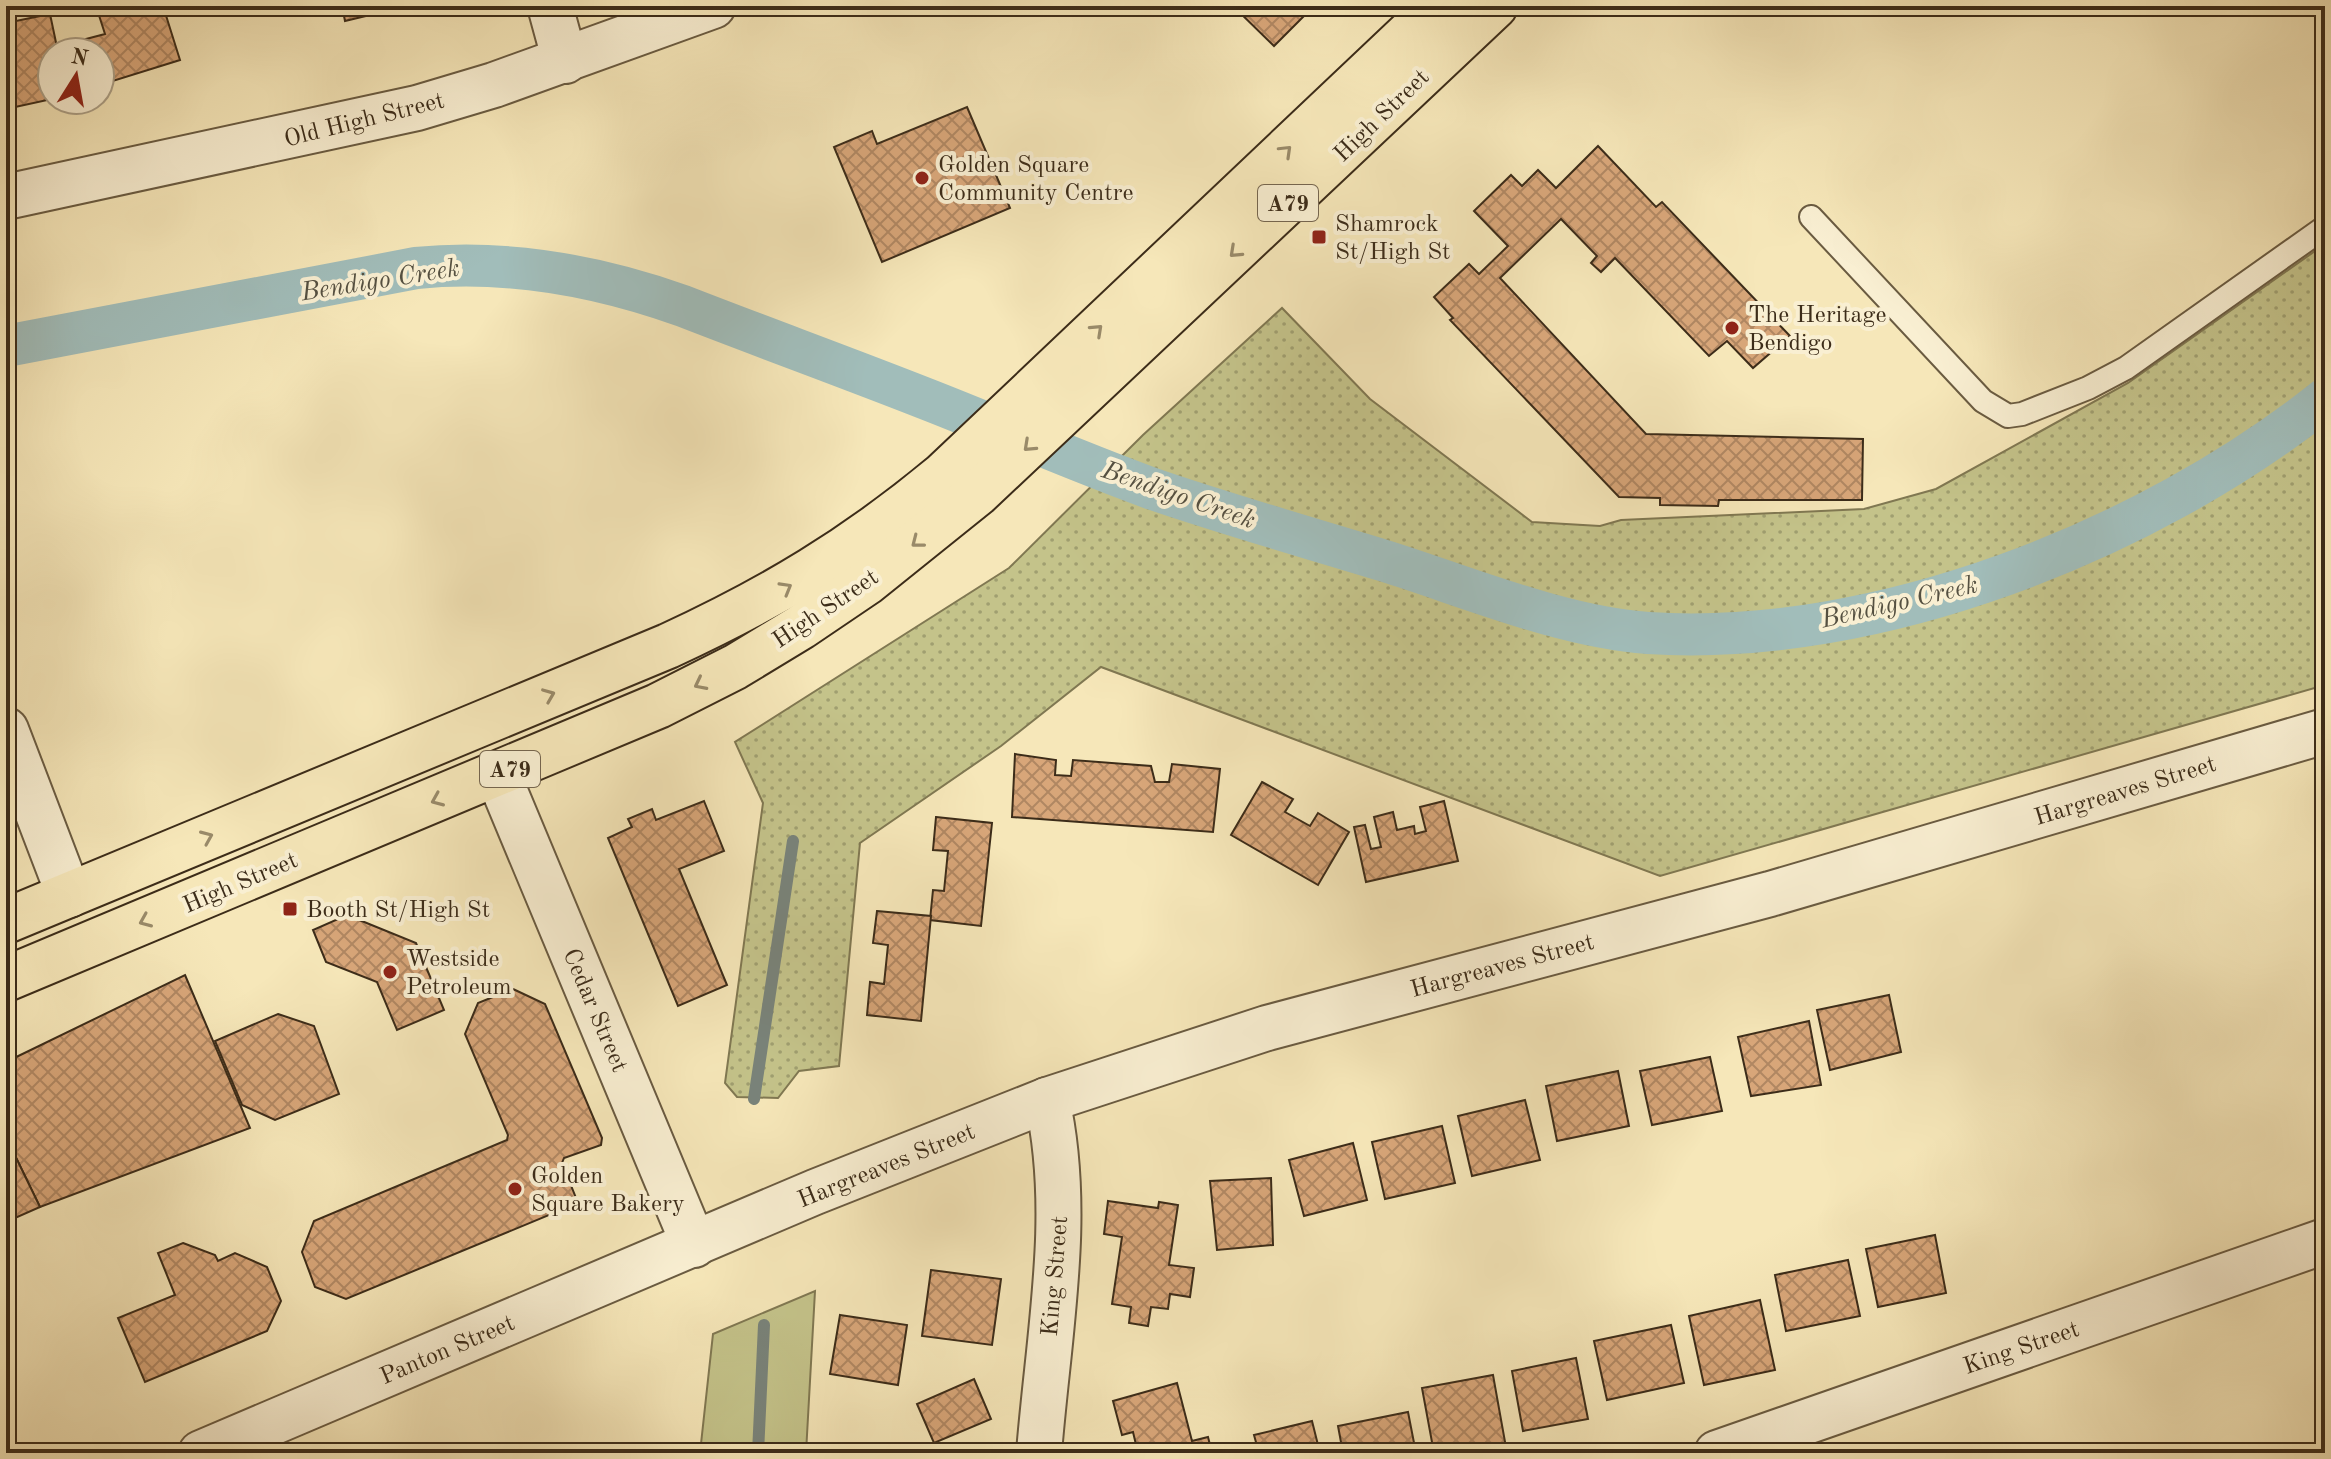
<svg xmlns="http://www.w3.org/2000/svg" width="2331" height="1459" viewBox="0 0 2331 1459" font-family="'Old Standard TT',serif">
  <defs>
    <pattern id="park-dots" width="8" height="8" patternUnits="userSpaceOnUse" patternTransform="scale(2)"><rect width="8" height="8" fill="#c4c38a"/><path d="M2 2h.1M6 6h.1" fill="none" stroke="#a09f70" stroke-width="1.8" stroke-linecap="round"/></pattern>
    <pattern id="building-cross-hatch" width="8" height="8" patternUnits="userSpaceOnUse" patternTransform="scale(2)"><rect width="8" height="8" fill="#d8a679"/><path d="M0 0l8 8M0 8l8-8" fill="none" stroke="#b08762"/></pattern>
  </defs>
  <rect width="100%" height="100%" fill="#f6e7b9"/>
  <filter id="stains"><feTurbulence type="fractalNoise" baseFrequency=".0025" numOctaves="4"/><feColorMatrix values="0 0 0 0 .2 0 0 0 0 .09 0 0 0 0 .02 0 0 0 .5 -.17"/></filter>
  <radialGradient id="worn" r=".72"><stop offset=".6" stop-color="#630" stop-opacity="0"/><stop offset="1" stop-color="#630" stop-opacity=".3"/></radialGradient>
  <polygon fill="#c4c38a" stroke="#807852" stroke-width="2" points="815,1291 806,1453 700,1453 713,1334"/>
  <polygon fill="url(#park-dots)" stroke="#807852" stroke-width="2" points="2325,244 2325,685 1660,876 1101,667 1001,746 860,843 839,1066 799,1071 778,1098 737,1097 725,1083 763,803 735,742 1009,568 1143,435 1282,308 1370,399 1532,522 1600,526 1621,520 1864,509 1936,489 2128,383"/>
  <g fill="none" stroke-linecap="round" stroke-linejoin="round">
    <g stroke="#79837a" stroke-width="12">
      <polyline points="754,1099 793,841"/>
      <polyline points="758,1453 764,1325"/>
    </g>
    <path stroke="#a1bdba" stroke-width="42" d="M6,346l410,-78c92,-9 180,7 267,38 82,32 165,62 246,94 74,29 147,61 221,88 78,27 157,49 235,73 83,26 177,66 263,72 229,15 500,-93 677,-234"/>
  </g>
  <g fill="url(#building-cross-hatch)" stroke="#3c2c19" stroke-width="2">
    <polygon points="96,6 163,6 180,60 100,85 100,52 90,52 86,39 105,34"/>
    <polygon points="342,6 398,6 399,8 345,21"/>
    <polygon points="1233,6 1304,6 1309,11 1274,46"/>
    <polygon points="50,14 58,52 52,52 52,99 6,109 6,23"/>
    <polygon points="967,107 1010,208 882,262 834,147 872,131 877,144"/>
    <polygon points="1598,146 1656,207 1662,202 1790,336 1753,368 1727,341 1709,356 1615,258 1601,272 1591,263 1597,256 1561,219 1500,278 1646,434 1863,439 1862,500 1719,500 1718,506 1660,505 1660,498 1619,497 1450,320 1453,318 1434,297 1469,264 1479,274 1508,246 1474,211 1511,175 1522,186 1538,170 1556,188"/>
    <polygon points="1015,754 1056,760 1055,775 1071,776 1073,760 1151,766 1155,782 1169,782 1172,764 1220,769 1213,832 1012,817"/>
    <polygon points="1262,782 1293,799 1285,812 1310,826 1318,813 1349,832 1318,885 1231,835"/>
    <polygon points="704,801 724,851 679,869 727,985 678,1006 608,838 632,827 628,819 652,809 656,820"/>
    <polygon points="1444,801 1458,861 1366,882 1354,827 1365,825 1371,849 1381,847 1374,817 1393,812 1397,830 1414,826 1415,834 1426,831 1420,807"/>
    <polygon points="936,817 992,823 981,926 930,920 933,890 944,891 948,851 933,850"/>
    <polygon points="877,911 931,916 921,1021 867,1015 870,982 884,984 888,945 873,943"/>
    <polygon points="347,915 416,943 444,1010 397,1030 377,982 326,962 313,930"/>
    <polygon points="185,975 250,1128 40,1207 6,1137 6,1062"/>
    <polygon points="513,989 545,1004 602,1138 601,1145 564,1158 562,1163 578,1203 346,1299 315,1287 302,1252 314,1221 507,1140 508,1135 465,1034 478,1003"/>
    <polygon points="1889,995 1901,1052 1830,1070 1817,1010"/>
    <polygon points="278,1014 314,1026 339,1094 275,1120 242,1105 215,1041"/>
    <polygon points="1809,1021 1821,1085 1751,1096 1738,1037"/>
    <polygon points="1710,1057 1722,1111 1652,1125 1640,1071"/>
    <polygon points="1618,1071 1629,1126 1557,1141 1546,1086"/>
    <polygon points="1525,1100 1540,1160 1472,1176 1458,1116"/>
    <polygon points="1442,1126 1455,1183 1385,1199 1372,1142"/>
    <polygon points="6,1137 40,1207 6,1222"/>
    <polygon points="1353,1143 1367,1200 1304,1216 1289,1160"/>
    <polygon points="1271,1178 1273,1245 1217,1250 1210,1181"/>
    <polygon points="1108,1201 1158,1208 1159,1202 1178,1205 1169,1265 1194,1268 1190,1297 1170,1294 1168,1309 1151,1307 1148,1326 1129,1323 1131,1307 1112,1304 1122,1237 1104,1234"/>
    <polygon points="1935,1235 1946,1293 1878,1307 1866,1249"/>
    <polygon points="183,1243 215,1255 218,1261 235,1253 267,1267 281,1301 267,1331 145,1382 118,1318 175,1295 158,1253"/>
    <polygon points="1848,1260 1860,1316 1786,1331 1775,1275"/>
    <polygon points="931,1270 1001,1279 992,1345 922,1336"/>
    <polygon points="1760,1300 1775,1370 1704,1385 1689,1316"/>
    <polygon points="840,1315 907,1325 898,1385 830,1374"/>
    <polygon points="1671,1325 1684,1383 1607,1400 1594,1341"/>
    <polygon points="1576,1358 1588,1419 1523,1431 1512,1371"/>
    <polygon points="1493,1375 1507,1453 1434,1453 1422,1388"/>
    <polygon points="974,1379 991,1419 934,1443 917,1404"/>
    <polygon points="1177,1383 1192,1441 1208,1437 1212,1453 1138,1453 1133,1432 1122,1435 1113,1401"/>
    <polygon points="1408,1412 1416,1453 1343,1453 1338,1426"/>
    <polygon points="1312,1421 1320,1453 1259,1453 1254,1435"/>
  </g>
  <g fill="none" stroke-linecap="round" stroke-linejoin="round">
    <defs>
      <polyline id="service" points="1811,217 1983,401 2008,416 2022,414 2088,388 2126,368 2325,227"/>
      <g id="minor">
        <polyline points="550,6 565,61"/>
        <polyline points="6,197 417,108 494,85 713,6"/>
        <polyline points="6,730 69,895"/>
        <polyline points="498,775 694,1245"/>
        <polyline points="201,1453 815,1192 1047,1100 1267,1028 1770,894 2325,731"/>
        <path d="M1039,1453c9,-116 34,-239 8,-353"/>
        <polyline points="1717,1453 2325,1241"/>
      </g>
      <g id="trunk">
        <path d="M6,921l662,-275c104,-48 186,-97 275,-171l495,-469"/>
        <polyline points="6,979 658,706 735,667 801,627 866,583 978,493 1495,6"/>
      </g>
    </defs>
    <use href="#service" stroke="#6a5b41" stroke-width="26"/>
    <use href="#minor" stroke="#6a5b41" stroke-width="48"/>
    <use href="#trunk" stroke="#3c2c19" stroke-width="48"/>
    <use href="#service" stroke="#f9efd2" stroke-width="22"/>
    <use href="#minor" stroke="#f9efd2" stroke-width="44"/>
    <use href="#trunk" stroke="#f6e7b9" stroke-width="44"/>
  </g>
  <defs><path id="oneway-chevron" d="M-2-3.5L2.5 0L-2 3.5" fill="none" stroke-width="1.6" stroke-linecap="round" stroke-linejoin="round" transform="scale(2)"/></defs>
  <g stroke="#998a69">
    <use href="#oneway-chevron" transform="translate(1286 151) rotate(-44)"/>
    <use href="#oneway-chevron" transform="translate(1235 252) rotate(137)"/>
    <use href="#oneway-chevron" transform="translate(1097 330) rotate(-43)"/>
    <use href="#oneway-chevron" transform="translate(1029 446) rotate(137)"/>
    <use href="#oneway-chevron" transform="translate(917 542) rotate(142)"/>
    <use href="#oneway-chevron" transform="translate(786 588) rotate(-30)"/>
    <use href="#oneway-chevron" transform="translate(700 684) rotate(153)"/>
    <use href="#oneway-chevron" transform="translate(549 695) rotate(-22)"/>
    <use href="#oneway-chevron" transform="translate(437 800) rotate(157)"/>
    <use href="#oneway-chevron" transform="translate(207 837) rotate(-23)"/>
    <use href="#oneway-chevron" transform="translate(145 921) rotate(157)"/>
  </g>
  <g fill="#8f2418" stroke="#f9efd2" stroke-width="3">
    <circle cx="922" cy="178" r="8"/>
    <rect x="1311" y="229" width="16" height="16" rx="4"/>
    <circle cx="1732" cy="328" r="8"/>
    <rect x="282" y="901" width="16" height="16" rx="4"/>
    <circle cx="390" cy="972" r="8"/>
    <circle cx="515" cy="1189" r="8"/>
  </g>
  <g text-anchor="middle" stroke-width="8" stroke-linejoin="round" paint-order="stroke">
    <g fill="#f9efd2" stroke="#756650" stroke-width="2">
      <rect x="1258" y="185" width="60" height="36" rx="6"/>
      <rect x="480" y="751" width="60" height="36" rx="6"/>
    </g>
    <g font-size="22" font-weight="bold" fill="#3c2c19">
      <text x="1288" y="211">A79</text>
      <text x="510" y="777">A79</text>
    </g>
    <g font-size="24" fill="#3c2c19" stroke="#f9efd2">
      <text transform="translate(1381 115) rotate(-44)" y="8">High Street</text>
      <text transform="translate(364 119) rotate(-14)" y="8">Old High Street</text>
      <text transform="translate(825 608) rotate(-34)" y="8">High Street</text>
      <text transform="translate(2125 790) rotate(-17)" y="8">Hargreaves Street</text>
      <text transform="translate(240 882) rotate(-23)" y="8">High Street</text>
      <text transform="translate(1502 965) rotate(-15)" y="8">Hargreaves Street</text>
      <text transform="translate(596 1010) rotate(67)" y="8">Cedar Street</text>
      <text transform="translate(886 1165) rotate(-22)" y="8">Hargreaves Street</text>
      <text transform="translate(1054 1276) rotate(-85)" y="8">King Street</text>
      <text transform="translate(2021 1347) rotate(-19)" y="8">King Street</text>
      <text transform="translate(447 1349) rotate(-23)" y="8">Panton Street</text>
    </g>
    <g font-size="24" fill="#3c2c19" stroke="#f9efd2" text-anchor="start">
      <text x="938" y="172">Golden Square<tspan x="938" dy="28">Community Centre</tspan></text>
      <text x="1335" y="231">Shamrock<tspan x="1335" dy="28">St/High St</tspan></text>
      <text x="1748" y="322">The Heritage<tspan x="1748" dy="28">Bendigo</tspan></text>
      <text x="306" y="917">Booth St/High St</text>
      <text x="406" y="966">Westside<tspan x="406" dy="28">Petroleum</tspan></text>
      <text x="531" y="1183">Golden<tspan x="531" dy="28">Square Bakery</tspan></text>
    </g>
    <g font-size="26" font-style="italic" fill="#555041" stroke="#f9efd2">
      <text transform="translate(380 279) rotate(-9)" y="9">Bendigo Creek</text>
      <text transform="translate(1179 494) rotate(19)" y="9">Bendigo Creek</text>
      <text transform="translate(1899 601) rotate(-13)" y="9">Bendigo Creek</text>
    </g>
  </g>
  <rect width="2331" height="1459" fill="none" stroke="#f6e7b9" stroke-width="32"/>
  <rect x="8" y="8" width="2315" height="1443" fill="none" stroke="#3c2c19" stroke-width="4"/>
  <rect x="16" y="16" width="2299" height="1427" fill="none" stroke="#3c2c19" stroke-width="2"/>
  <g transform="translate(76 76) rotate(11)"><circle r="38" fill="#f9efd2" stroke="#ada188" stroke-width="2"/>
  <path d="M0-6L14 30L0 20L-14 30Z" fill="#8f2418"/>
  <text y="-12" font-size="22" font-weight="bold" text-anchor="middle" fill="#3c2c19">N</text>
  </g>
  <rect width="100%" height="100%" filter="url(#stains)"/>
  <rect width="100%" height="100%" fill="url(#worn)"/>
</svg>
